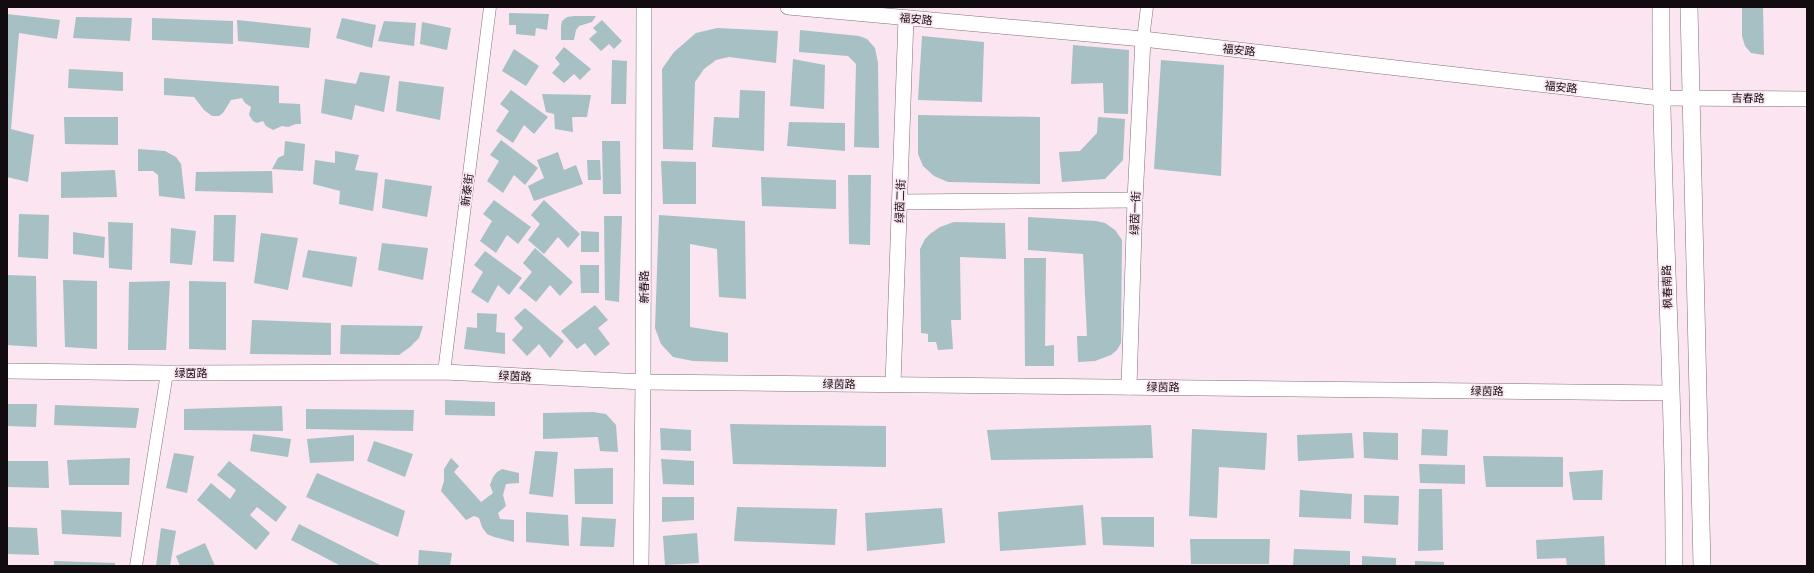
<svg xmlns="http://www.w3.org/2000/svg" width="1814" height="573" viewBox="0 0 1814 573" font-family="'IBM Plex Serif','Noto Sans SC',serif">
  <rect width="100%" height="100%" fill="#fae5f0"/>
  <g fill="#a7c0c3">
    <polygon points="1742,7 1763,7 1764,55 1751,53 1745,46 1742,36"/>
    <polygon points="509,13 549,14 547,30 536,28 535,36 516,34 516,25 509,25"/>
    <polygon points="7,14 60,20 57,39 19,33 11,129 34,135 28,182 7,177"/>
    <polygon points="574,16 596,16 592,22 579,26 576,30 574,40 561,40 561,26 562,21 567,17"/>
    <polygon points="76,17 132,18 130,41 73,38"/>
    <polygon points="152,18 233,21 233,44 152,40"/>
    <polygon points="342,18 376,25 372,48 336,38"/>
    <polygon points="237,20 311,28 309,48 238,41"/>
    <polygon points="602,20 622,41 614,49 609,44 601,51 589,39 597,32 593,28"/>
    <polygon points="384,21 416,23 414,46 378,41"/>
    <polygon points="422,22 451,28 447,50 420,44"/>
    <polygon points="717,28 778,31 776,63 729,57 716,60 704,69 695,82 693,150 663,149 662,69 674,52 696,33"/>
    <polygon points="800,30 859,36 867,39 875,48 878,63 879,148 854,147 856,64 848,56 799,52"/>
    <polygon points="922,36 984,42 982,102 918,100"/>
    <polygon points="1073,45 1129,50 1128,114 1104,113 1103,83 1071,84"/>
    <polygon points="564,47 591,69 580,80 574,74 564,83 552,73 560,64 555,58"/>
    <polygon points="514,49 539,66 526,86 502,71"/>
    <polygon points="793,59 825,65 824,109 790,106"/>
    <polygon points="612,60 627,61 626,104 611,104"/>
    <polygon points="1161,60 1224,65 1221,176 1154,169"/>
    <polygon points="69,69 123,72 123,91 68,88"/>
    <polygon points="360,72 390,76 384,112 355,105 352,120 321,113 325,79 356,84"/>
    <polygon points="164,78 279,86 279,103 300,104 301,124 296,124 288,127 282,126 273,130 266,126 263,121 257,123 253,121 249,115 251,107 245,103 242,98 231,100 223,113 219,116 212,116 204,110 194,97 164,95"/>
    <polygon points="399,81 444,87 440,120 396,111"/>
    <polygon points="511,90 548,117 534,134 524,125 513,143 496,131 509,111 500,104"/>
    <polygon points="740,90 765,91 764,151 712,147 714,117 739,118"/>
    <polygon points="542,94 591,95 587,117 572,117 573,132 555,129 554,114 546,112"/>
    <polygon points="918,115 1040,117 1040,184 948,182 934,176 923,166 918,154"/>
    <polygon points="64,117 118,117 118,145 65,144"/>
    <polygon points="1098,117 1125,119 1123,160 1105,179 1062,182 1059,152 1080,151 1097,133"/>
    <polygon points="789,122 845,123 845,151 787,146"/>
    <polygon points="501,140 538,168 525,185 514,175 503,193 487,181 499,161 490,155"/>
    <polygon points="285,141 305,144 303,171 272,169 278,158 284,155"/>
    <polygon points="602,141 620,141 621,194 603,194"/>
    <polygon points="138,149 165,151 176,157 181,164 185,199 159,196 158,175 153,171 138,171"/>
    <polygon points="335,151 359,155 355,170 378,173 373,211 339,204 340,191 313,184 315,160 335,163"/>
    <polygon points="558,152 564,170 576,165 583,184 534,201 528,186 544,178 537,160"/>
    <polygon points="587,160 600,160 601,180 588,180"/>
    <polygon points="661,161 696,162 696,204 663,204"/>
    <polygon points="115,170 117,197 61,198 61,172"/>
    <polygon points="272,171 273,193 195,191 196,172"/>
    <polygon points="848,175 871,175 870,245 849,244"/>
    <polygon points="761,177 836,180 836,209 762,206"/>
    <polygon points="385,179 432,186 427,217 382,208"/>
    <polygon points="494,200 531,227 518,244 507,235 496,253 480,241 492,221 483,214"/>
    <polygon points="544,200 580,234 568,248 558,237 544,254 528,240 540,224 531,215"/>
    <polygon points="19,214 49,215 48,259 18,257"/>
    <polygon points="214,215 236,215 234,262 213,261"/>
    <polygon points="659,215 745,221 746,299 719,297 717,249 690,244 690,327 728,333 728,362 693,361 673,357 661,344 655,328"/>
    <polygon points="604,216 622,216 619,302 605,300"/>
    <polygon points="1028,217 1096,221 1105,223 1115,230 1122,240 1121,343 1117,350 1111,355 1095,361 1078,362 1077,336 1087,336 1083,254 1028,250"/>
    <polygon points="108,222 133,223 132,270 109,268"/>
    <polygon points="954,222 1005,223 1006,259 960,257 961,320 951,320 953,349 938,350 936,342 928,342 928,334 921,333 920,249 925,239 930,234 940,227"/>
    <polygon points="171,228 196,231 192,265 170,263"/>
    <polygon points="581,231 599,232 599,252 581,252"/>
    <polygon points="73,232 105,237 104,258 73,254"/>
    <polygon points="261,233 298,238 288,290 254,283"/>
    <polygon points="382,243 428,248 423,280 378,270"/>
    <polygon points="535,248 573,282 560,296 550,285 536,302 519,288 532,272 523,263"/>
    <polygon points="308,250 357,257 352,287 302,277"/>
    <polygon points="485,251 522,278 509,295 498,285 488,303 471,292 483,272 474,265"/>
    <polygon points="1024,258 1046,258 1045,346 1054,345 1054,366 1025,366"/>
    <polygon points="580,265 599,265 599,293 581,293"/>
    <polygon points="7,275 36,276 37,347 7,345"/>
    <polygon points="63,280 97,281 97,349 65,347"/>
    <polygon points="170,281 166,350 128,350 129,282"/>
    <polygon points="189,281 226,282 226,350 189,349"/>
    <polygon points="595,305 608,320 598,328 610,344 595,356 585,343 577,349 561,331"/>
    <polygon points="525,308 564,341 550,358 539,344 527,356 512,340 523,328 514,318"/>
    <polygon points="477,313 497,314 496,332 505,333 505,354 464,349 467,327 477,328"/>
    <polygon points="252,320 331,323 331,355 250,354"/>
    <polygon points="341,325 423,326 419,338 410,347 399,355 340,354"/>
    <polygon points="445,400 495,402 495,416 445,415"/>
    <polygon points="7,404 37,404 36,427 7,426"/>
    <polygon points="55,405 139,408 136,428 54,425"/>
    <polygon points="282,406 283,431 184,430 184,409"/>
    <polygon points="306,409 414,410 413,431 306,429"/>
    <polygon points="593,412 606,414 616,425 618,452 600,451 598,437 543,439 543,413"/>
    <polygon points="730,424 886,426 886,467 733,464"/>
    <polygon points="1151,425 1153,458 991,460 987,430"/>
    <polygon points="660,428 691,430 691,451 661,450"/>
    <polygon points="1192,429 1267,433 1265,470 1219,467 1217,518 1189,516"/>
    <polygon points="1422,429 1448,430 1447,456 1421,455"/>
    <polygon points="1363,432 1398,433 1398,460 1364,458"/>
    <polygon points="1352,433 1354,458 1298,461 1297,435"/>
    <polygon points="253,434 291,439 288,457 250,451"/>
    <polygon points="354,435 354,461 310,463 307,439"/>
    <polygon points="374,441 413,454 405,477 367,461"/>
    <polygon points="535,451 558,452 553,497 529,494"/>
    <polygon points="174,453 194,456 187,493 166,488"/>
    <polygon points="1483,456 1563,457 1563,487 1486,487"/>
    <polygon points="130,458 129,485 69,485 67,460"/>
    <polygon points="451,458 459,466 454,472 481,502 493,493 490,485 493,477 497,472 502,469 519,473 519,483 506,484 503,495 506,506 498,513 500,519 514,520 514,542 494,537 487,534 482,527 479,518 474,516 466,520 441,491 444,481 444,469"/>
    <polygon points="661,459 694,461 694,485 663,484"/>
    <polygon points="7,461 48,461 49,488 7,487"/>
    <polygon points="229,461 287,507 276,522 257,507 250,515 270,533 256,550 197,500 211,483 230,499 236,490 217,475"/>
    <polygon points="1419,464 1465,465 1465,484 1420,483"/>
    <polygon points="613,468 613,504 575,504 574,469"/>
    <polygon points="1603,470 1602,500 1573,500 1569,472"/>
    <polygon points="317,473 405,511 398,537 306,497"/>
    <polygon points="1419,489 1442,489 1443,550 1418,551"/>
    <polygon points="1300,490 1352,494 1351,519 1299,517"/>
    <polygon points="1364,495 1399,496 1398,525 1364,523"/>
    <polygon points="662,497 694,497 694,520 662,522"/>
    <polygon points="1083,505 1086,545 1000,551 998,512"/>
    <polygon points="737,507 837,509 835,545 734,541"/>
    <polygon points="942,508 945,543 867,551 865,513"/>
    <polygon points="61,510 122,512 121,537 62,534"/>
    <polygon points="526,512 568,515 569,546 526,542"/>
    <polygon points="582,517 616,519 614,547 580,546"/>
    <polygon points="1101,517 1154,517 1154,547 1103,545"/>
    <polygon points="299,524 382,566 341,566 291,540"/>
    <polygon points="7,527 37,528 39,555 7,554"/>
    <polygon points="161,528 176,531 170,566 156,566"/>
    <polygon points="697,533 699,563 665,565 663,536"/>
    <polygon points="1604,536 1605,566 1567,566 1566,558 1537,559 1536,540"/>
    <polygon points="1190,539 1270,539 1269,564 1191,564"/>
    <polygon points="205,543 215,566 180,566 176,556"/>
    <polygon points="1294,549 1350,551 1350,566 1293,566"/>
    <polygon points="419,550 452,553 450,566 418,566"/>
    <polygon points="1362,556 1396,558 1396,566 1362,566"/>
    <polygon points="54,561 115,563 115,566 54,566"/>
    <polygon points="1415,561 1444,562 1444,566 1415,566"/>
  </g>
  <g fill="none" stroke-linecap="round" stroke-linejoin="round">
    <defs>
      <g id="minor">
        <polyline points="1143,39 1147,7"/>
        <polyline points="444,372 490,7"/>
        <polyline points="136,566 167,373"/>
      </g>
      <g id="tertiary">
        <polyline points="788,7 1143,39 1660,98 1807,99"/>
        <polyline points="900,202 1135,200"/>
        <polyline points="7,371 167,373 444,372 643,382 1670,393"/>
        <polyline points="893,384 906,18"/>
        <polyline points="1129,387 1135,200 1143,39"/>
        <polyline points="641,566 643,382 644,7"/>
      </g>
      <g id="secondary">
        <path d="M1661,7c-1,186 14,373 13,559"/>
        <polyline points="1689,7 1702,566"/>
      </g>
    </defs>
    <use href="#minor" stroke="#827079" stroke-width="13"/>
    <use href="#tertiary" stroke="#827079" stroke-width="16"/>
    <use href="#secondary" stroke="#827079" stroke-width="18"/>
    <use href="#minor" stroke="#fff" stroke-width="12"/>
    <use href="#tertiary" stroke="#fff" stroke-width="15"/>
    <use href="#secondary" stroke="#fff" stroke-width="17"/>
  </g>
  <g text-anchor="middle" stroke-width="3.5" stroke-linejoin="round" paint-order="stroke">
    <g font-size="11" fill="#120b0f" stroke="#fae5f0">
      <text transform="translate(916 19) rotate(5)" y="4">福安路</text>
      <text transform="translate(1239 50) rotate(6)" y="4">福安路</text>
      <text transform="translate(1561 87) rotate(6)" y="4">福安路</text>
      <text transform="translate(1748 98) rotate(1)" y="4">吉春路</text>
      <text transform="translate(467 190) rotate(-83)" y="4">新泰街</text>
      <text transform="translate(900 201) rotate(-88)" y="4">绿茵二街</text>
      <text transform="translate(1135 213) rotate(-88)" y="4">绿茵一街</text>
      <text transform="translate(644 287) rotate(-90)" y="4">新春路</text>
      <text transform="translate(1667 287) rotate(-92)" y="4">枫春南路</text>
      <text x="191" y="377">绿茵路</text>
      <text transform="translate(515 376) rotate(3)" y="4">绿茵路</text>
      <text transform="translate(839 384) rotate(1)" y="4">绿茵路</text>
      <text transform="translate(1163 387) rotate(1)" y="4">绿茵路</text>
      <text transform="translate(1487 391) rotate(1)" y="4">绿茵路</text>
    </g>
  </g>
  <rect width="1814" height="573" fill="none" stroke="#120b0f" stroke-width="16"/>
</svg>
